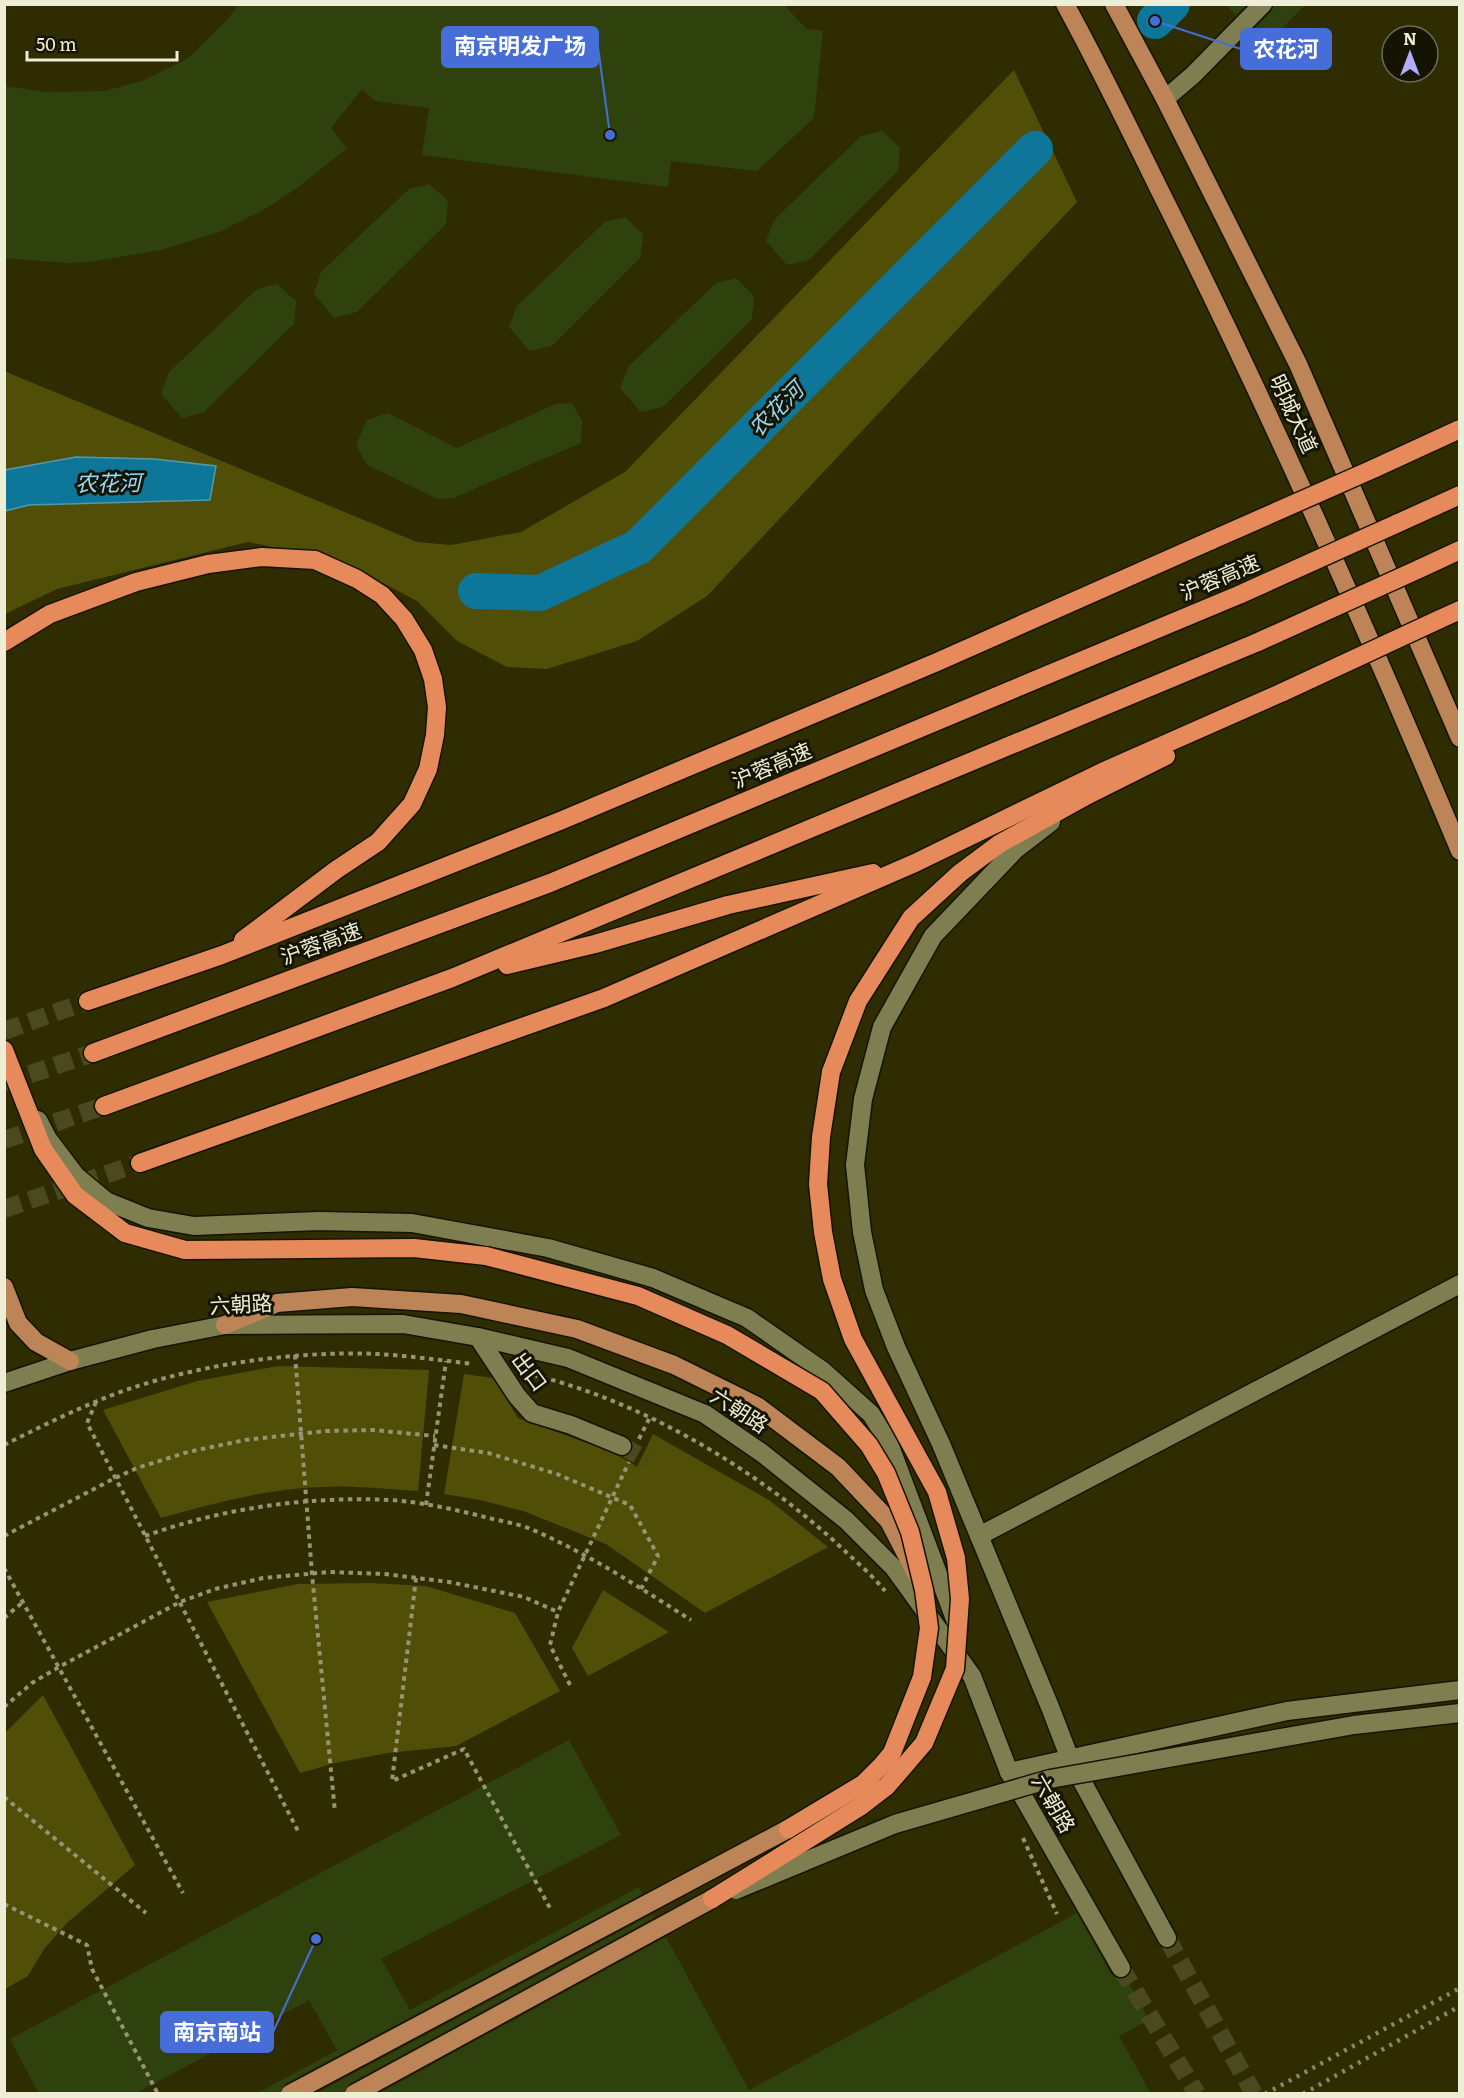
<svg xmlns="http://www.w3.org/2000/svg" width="1464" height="2098" viewBox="0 0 1464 2098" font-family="Literata,'Noto Sans SC',serif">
  <rect width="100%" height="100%" fill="#2e2c00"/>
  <g fill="#504e07">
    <polygon points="1014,70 1077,202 707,596 637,641 547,669 507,667 457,641 417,601 341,561 248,542 57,589 5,614 4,371 417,542 451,545 521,532 625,472"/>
    <path d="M278,1366l151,4 -11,121c-32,-2 -65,-6 -98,-4 -54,2 -107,16 -159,31l-58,-108 94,-29z"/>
    <polygon points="464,1374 493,1378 518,1418 612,1452 637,1467 653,1434 769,1500 828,1547 705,1613 606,1544 523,1511 480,1500 444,1494"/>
    <polygon points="371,1583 426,1586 515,1613 560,1691 456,1746 388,1753 335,1763 300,1773 207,1602 298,1584"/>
    <polygon points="603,1590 669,1632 588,1676 572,1648"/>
    <polygon points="43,1695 135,1865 67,1923 44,1949 28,1976 5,1989 5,1733"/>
  </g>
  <polygon fill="#0e7698" stroke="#519aab" stroke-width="1.5" points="76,457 154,459 216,466 210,500 29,505 5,511 5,470"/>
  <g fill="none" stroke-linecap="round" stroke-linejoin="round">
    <g stroke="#0e7698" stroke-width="36">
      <polyline points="1155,21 1172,4"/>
      <polyline points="476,591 540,593 638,547 1035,149"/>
    </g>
  </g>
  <g fill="#2f420d">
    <polygon points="240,4 783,4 807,29 823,31 814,118 757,171 671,161 668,187 422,155 429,108 375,101 362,89 331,128 347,148 297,188 267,208 219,232 161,250 91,262 67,263 4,258 4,86 46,92 105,91 144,80 187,59 223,24"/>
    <polygon points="1225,4 1247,4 1236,15"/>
    <polygon points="1274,4 1306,4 1265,45 1252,31 1271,12"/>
    <polygon points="882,131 900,148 898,171 809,260 787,265 766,241 774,220 861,136"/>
    <polygon points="429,184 448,201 446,224 357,312 334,318 314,294 321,272 409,189"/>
    <polygon points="625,217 643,234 641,257 552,346 530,351 509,327 517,306 605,222"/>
    <polygon points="736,278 754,296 752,319 663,407 641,412 620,388 628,367 716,283"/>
    <polygon points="277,284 296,301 294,324 204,412 182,418 161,394 169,372 257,289"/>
    <polygon points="572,403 582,421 581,443 453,498 438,499 367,465 356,445 367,420 388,413 457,448 556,404"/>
    <polygon points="569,1740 621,1835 381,1959 410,2010 639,1887 642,1894 285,2084 279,2094 256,2094 337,2050 309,2000 135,2094 39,2094 10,2039"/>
    <polygon points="1077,1913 1111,1974 1120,1979 1126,1978 1149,2020 1119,2036 1151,2094 378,2094 666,1937 749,2090"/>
    <polygon points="653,1914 655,1917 349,2084 343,2094 315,2094"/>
  </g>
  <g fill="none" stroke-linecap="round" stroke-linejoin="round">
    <g stroke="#4b4920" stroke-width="18" stroke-dasharray="18 9" stroke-linecap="butt">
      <polyline points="622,1446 647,1460"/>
      <polyline points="1167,1938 1254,2094"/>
      <polyline points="1121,1968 1197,2094"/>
    </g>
    <g stroke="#4b4920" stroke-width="18" stroke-dasharray="18 9" stroke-linecap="butt">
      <polyline points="4,1031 88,1001"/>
      <polyline points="4,1083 93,1053"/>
      <polyline points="4,1140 104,1106"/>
      <polyline points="4,1209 140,1163"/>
    </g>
    <defs>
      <g id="minor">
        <polyline points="1165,99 1193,75 1263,4"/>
        <polyline points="1051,822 1016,849 933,936 882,1027 863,1099 855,1165 862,1232 874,1290 896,1347 941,1444 1050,1707 1070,1759 1167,1938"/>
        <polyline points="38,1120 48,1139 76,1176 106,1201 148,1218 194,1226 319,1221 412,1223 548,1248 653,1278 747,1318 823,1371 871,1414 888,1441 958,1627"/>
        <polyline points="478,1337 517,1396 532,1413 571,1425 622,1446"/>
        <polyline points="4,1383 70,1361 153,1339 225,1325 403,1324 478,1337 568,1358 705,1414 762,1453 846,1520 894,1568 972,1676 1009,1772 1121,1968"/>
        <polyline points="979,1536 1460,1284"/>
        <polyline points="1009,1772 1287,1711 1460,1690"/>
      </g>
      <g id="major">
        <path d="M1065,4c34,62 65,126 96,189 108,215 206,436 299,658"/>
        <polyline points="1114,4 1165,99 1298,364 1460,738"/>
        <polyline points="4,1287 18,1323 36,1342 70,1361"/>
        <polyline points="225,1325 277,1303 352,1297 461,1304 577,1329 674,1365 757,1406 838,1467 889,1521 917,1575"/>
      </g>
      <g id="highway">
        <polyline points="1373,469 1460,429"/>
        <polyline points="1396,524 1460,495"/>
        <polyline points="1419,569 1460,550"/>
        <polyline points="1438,620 1460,610"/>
        <polyline points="4,642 50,614 136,582 208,564 262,557 315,560 357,579 382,595 404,619 423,650 433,679 437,707 435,735 428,769 412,804 378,842 336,870 243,940"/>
        <polyline points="507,965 595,944 728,905 873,873"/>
        <polyline points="88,1001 222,955 560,821 937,662 1212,540"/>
        <polyline points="4,1050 43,1149 75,1195 125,1233 185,1250 414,1248 486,1256"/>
        <polyline points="93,1053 550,883 1241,594"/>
        <polyline points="831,1072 858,1001 911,918 960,873 999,844 1084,797 1166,756"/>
        <polyline points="104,1106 452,978 1258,642"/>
        <polyline points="140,1163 604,998 915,863 1102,772 1283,692"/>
      </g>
    </defs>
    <use href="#minor" stroke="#151401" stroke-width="21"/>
    <use href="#major" stroke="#151401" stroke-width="21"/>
    <use href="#highway" stroke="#151401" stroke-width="21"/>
    <g stroke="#959473" stroke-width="4" stroke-dasharray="4.5 4.5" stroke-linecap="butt">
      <polyline points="295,1355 312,1574 335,1812"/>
      <path d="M525,1373c115,26 236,98 322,180 13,12 27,24 38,38"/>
      <polyline points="96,1402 87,1423 298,1831"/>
      <polyline points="639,1439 650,1417"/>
      <path d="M4,1445c30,-15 60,-30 91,-43 81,-35 195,-52 283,-48 31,2 63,6 95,10"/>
      <polyline points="434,1445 488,1453 557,1474 630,1505 658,1556 641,1589"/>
      <polyline points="426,1505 446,1361"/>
      <polyline points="4,1536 115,1478 137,1468 188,1452 245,1440 326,1431 373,1430 435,1436"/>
      <path d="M145,1536c78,-28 163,-40 246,-36 30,2 61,9 90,16 17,5 37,7 52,14 56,24 107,58 158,90"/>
      <polyline points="4,1568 183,1893"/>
      <polyline points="416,1578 392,1781 464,1749 551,1910"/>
      <polyline points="4,1618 23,1602"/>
      <polyline points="570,1685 550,1645 558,1612 629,1462"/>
      <polyline points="4,1707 32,1683 59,1667 180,1602 215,1589 263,1578 329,1572 385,1574 449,1582 524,1597 558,1612"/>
      <polyline points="4,1797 146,1913"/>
      <polyline points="1023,1838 1057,1914"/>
      <polyline points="4,1904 87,1945 92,1969 158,2094"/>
    </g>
    <use href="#minor" stroke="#7f7e51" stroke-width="18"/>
    <use href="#major" stroke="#bd8557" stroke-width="18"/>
    <use href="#highway" stroke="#e68a5b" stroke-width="18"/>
    <g stroke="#898866" stroke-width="4.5" stroke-dasharray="3 6" stroke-linecap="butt">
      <polyline points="1265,2094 1460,1988"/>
      <polyline points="1303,2094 1460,2006"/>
    </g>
    <defs>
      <polyline id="minor-bridge" points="736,1890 895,1824 1050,1779 1354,1725 1460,1713"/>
      <g id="major-bridge">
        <polyline points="290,2094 788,1829"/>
        <polyline points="354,2094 712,1899"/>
      </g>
      <g id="highway-bridge">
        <polyline points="1212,540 1373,469"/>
        <polyline points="1241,594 1396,524"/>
        <polyline points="1258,642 1419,569"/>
        <polyline points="1283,692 1438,620"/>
        <polyline points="486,1256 638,1296 727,1335 822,1391 869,1445 886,1473 910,1532 924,1590 929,1628 922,1677 892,1753 882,1765 863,1784 788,1829"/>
        <polyline points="712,1899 861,1806 887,1786 924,1743 955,1669 960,1599 956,1558 937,1492 853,1339 832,1279 823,1232 818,1184 821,1137 831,1072"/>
      </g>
    </defs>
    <use href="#minor-bridge" stroke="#151401" stroke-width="21" stroke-linecap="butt"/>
    <use href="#major-bridge" stroke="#151401" stroke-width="21" stroke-linecap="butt"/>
    <use href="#highway-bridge" stroke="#151401" stroke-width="21" stroke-linecap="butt"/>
    <use href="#minor-bridge" stroke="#7f7e51" stroke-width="18"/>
    <use href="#major-bridge" stroke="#bd8557" stroke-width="18"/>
    <use href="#highway-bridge" stroke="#e68a5b" stroke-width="18"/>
  </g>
  <g text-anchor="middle" stroke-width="6" stroke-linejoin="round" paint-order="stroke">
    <g font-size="21" fill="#eeeed6" stroke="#151403">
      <text transform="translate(1293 414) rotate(65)" y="7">明城大道</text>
      <text transform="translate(1220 578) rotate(-23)" y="7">沪蓉高速</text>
      <text transform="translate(772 766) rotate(-23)" y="7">沪蓉高速</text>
      <text transform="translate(321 944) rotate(-20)" y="7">沪蓉高速</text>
      <text transform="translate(241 1305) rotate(-3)" y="7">六朝路</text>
      <text transform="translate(529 1372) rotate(53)" y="7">出口</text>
      <text transform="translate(739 1411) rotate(33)" y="7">六朝路</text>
      <text transform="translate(1053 1804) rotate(60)" y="7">六朝路</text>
    </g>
    <g font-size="22" font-style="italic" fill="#97d9f6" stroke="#151403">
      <text transform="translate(776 409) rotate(-45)" y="8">农花河</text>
      <text transform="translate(108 483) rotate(-1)" y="8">农花河</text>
    </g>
  </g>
  <path fill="none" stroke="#476ed8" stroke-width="2" d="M610 135L598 47M1155 21L1241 49M316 1939L273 2032"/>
  <g fill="#476ed8" stroke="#151403" stroke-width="2">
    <circle cx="610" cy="135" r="6"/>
    <circle cx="1155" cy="21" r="6"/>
    <circle cx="316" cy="1939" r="6"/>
  </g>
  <g fill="#476ed8" stroke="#476ed8" stroke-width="2">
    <rect x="442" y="27" width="156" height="40" rx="6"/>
    <rect x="1241" y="29" width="90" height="40" rx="6"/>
    <rect x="161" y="2012" width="112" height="40" rx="6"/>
  </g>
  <g font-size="22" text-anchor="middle" font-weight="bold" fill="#fff">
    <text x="520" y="54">南京明发广场</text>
    <text x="1286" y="57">农花河</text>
    <text x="217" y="2040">南京南站</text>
  </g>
  <rect width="1464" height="2098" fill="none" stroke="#eeeed6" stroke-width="12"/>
  <g transform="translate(1410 54)"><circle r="28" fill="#151403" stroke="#6c6b57" stroke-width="1.5"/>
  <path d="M0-4.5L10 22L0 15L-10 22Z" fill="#b3adf9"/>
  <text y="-9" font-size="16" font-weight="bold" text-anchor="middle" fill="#eeeed6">N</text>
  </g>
  <path d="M27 51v9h150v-9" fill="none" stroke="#eeeed6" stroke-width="3"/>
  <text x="36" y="51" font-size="18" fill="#eeeed6" stroke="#151403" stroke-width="4.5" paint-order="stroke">50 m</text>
</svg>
